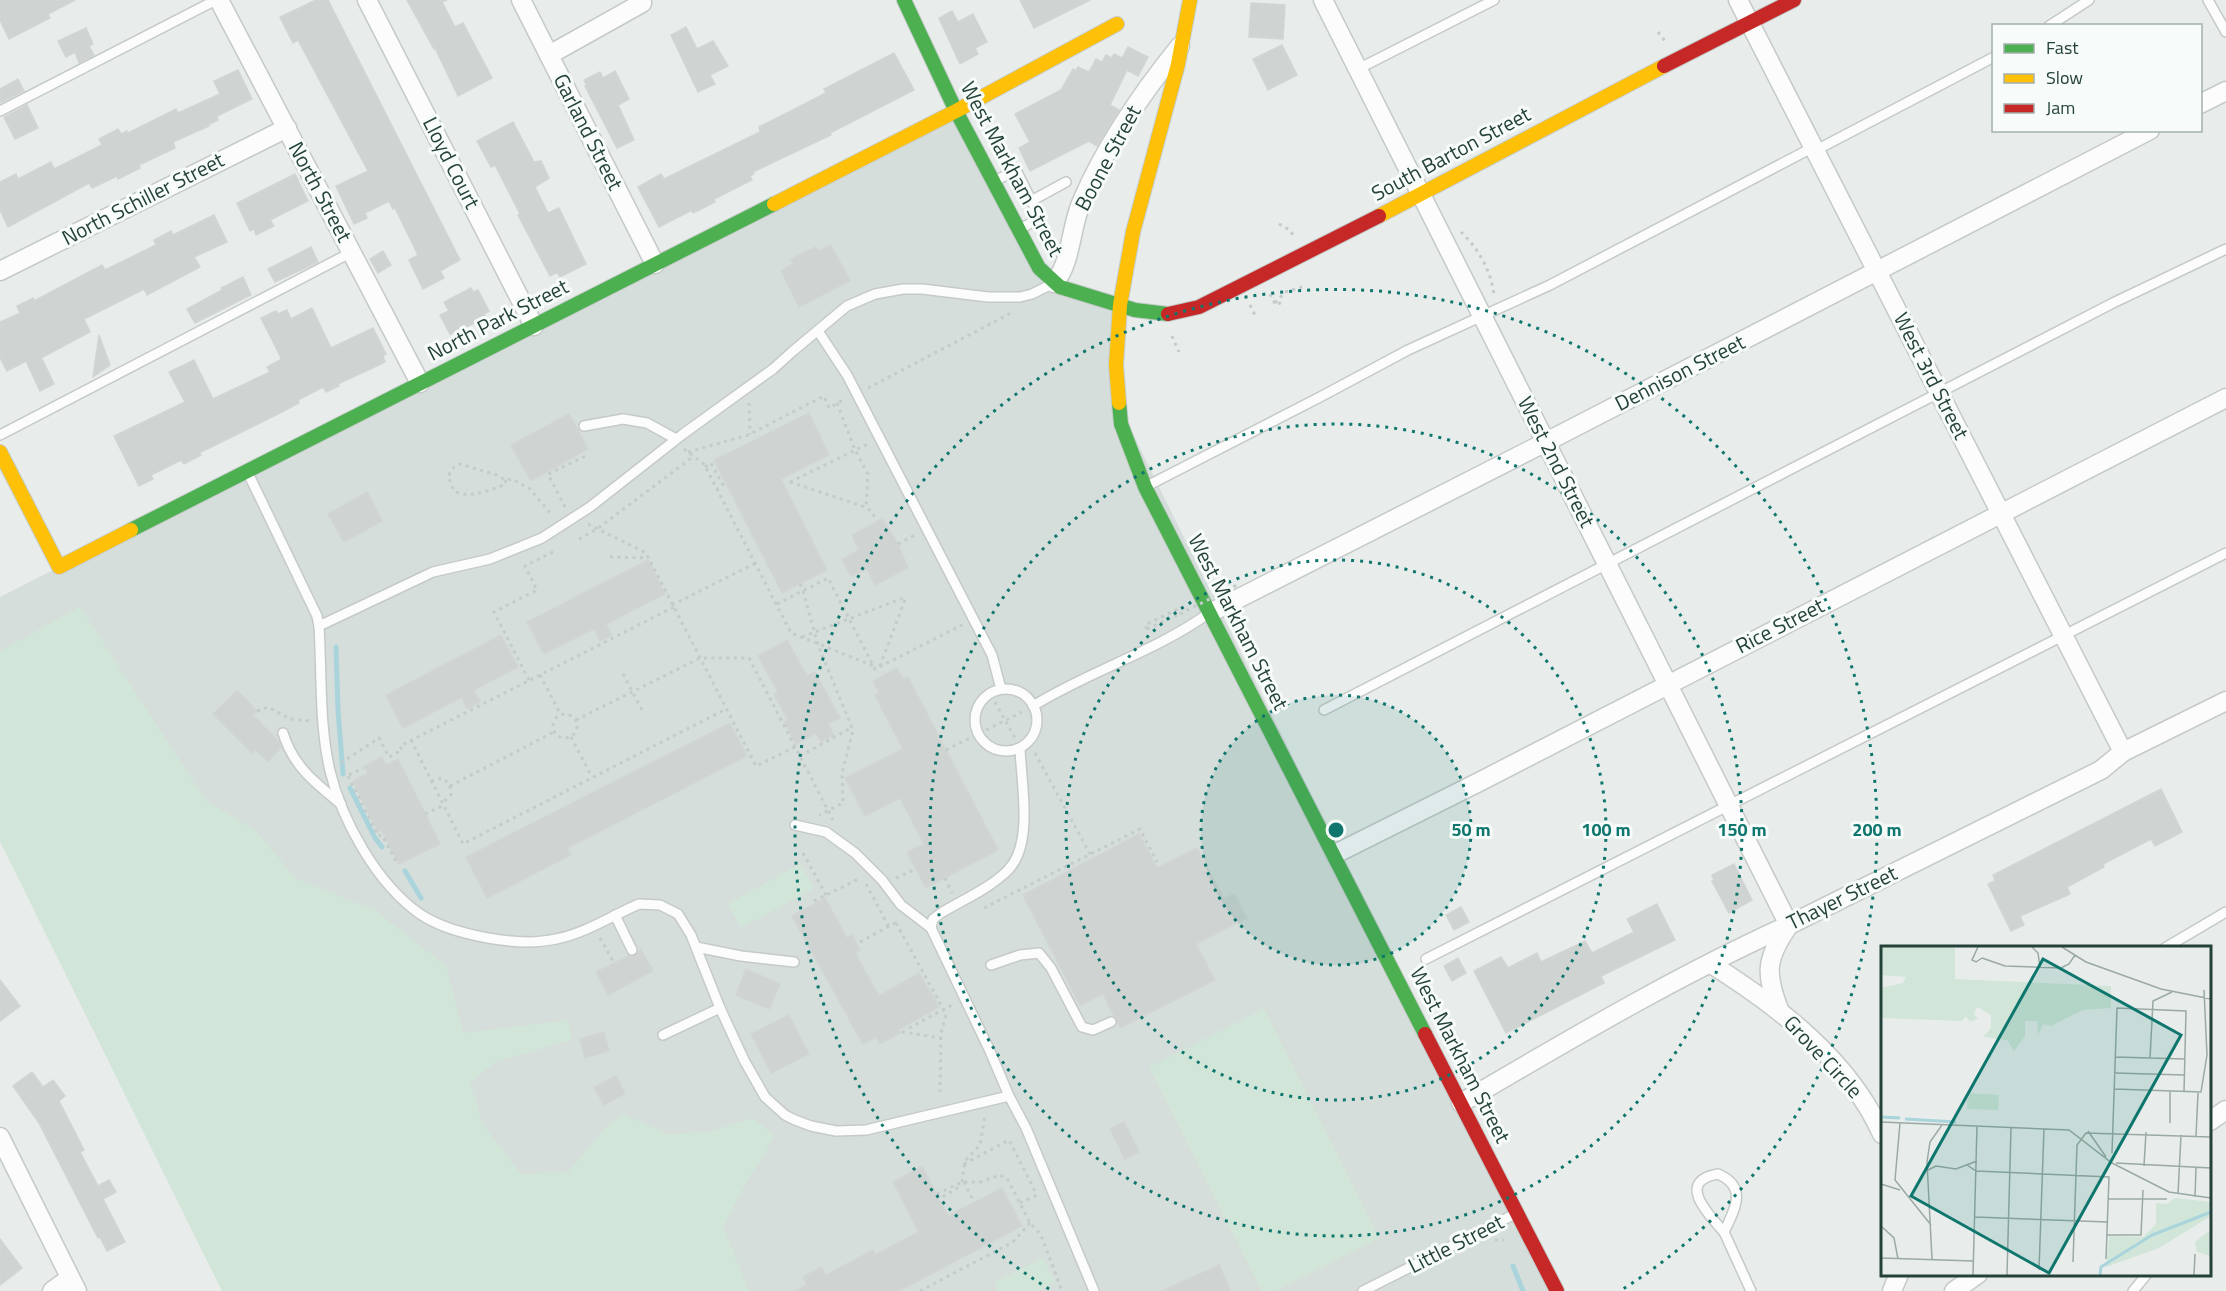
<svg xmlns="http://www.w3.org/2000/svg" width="2226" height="1291" viewBox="0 0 2226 1291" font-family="'Titillium Web',sans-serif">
  <rect width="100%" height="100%" fill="#e8edeb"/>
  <polygon fill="#d6dedb" points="956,111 1054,283 1120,305 1118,404 1557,1291 222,1291 0,841 0,597"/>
  <g fill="#d1e6d8">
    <polygon points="80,607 206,801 255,830 295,878 376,911 446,966 463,1033 569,1020 571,1040 495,1062 470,1083 483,1125 521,1174 568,1172 607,1126 624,1114 668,1134 708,1132 753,1118 775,1136 743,1188 723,1227 749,1291 222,1291 0,841 0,651"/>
    <polygon points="800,864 814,888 741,928 728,904"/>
    <polygon points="1264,1009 1379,1238 1274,1291 1262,1291 1149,1067"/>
    <polygon points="1043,1258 1055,1282 1038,1291 998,1291 996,1282"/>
  </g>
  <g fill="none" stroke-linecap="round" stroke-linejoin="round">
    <g stroke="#a9d4db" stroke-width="5">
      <polyline points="336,647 338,710 343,774"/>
      <polyline points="350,788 375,838 382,847"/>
      <polyline points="405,871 421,898"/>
      <polyline points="1513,1266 1523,1291"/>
    </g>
  </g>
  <g fill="#cfd4d2" stroke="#d1d6d4" stroke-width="1.5">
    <polygon points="0,0 75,0 48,14 50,18 9,39 0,20"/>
    <polygon points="316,0 328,0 460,260 440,271 444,278 423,289 409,260 418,255 395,208 393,209 389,201 365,213 367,218 354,224 336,186 368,171 298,40 293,43 280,17"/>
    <polygon points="407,0 447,0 442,2 455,27 463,23 492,78 458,96 435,48 434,49"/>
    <polygon points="1020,0 1090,0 1034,28"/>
    <polygon points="1251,3 1285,5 1283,39 1249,37"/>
    <polygon points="952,11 958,22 973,14 987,42 975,48 978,54 960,64 939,18"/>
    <polygon points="686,27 697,49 713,41 728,66 710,75 715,84 698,92 671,35"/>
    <polygon points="86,28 93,44 89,46 94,55 79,63 75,52 66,57 58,41"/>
    <polygon points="1282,45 1297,75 1268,90 1253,59"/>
    <polygon points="1128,47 1148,57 1138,76 1127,70 1110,105 1119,110 1097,146 1089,141 1030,171 1019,148 1030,142 1015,114 1061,90 1073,69 1076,71 1078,67 1089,72 1096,59 1102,62 1106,55 1112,58 1114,54 1122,58"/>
    <polygon points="894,53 914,90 830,133 831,135 753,172 754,174 750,176 752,180 714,199 715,202 693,213 692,210 659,227 638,187 661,174 664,179 760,132 759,127 826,93 824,89"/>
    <polygon points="238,70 252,99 217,116 218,120 208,125 209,126 173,142 175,148 139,165 140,168 118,179 117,176 92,188 89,183 8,227 0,210 0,182 16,174 18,179 51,162 54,169 102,145 99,139 118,129 121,134 127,131 128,133 176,109 178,113 220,94 214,81"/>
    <polygon points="615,71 629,99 618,105 634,140 617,148 585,86 587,85 584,80 600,72 603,78"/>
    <polygon points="18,79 24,91 0,103 0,89"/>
    <polygon points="27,105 38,128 15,139 4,117"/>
    <polygon points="513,122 534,162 541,161 549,178 535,187 548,213 559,208 586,264 560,277 557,272 550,276 518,215 520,214 495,165 491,167 477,141"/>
    <polygon points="295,174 308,201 270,220 274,226 256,235 254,229 250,231 237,203"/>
    <polygon points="214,215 227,242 194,257 200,267 147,295 144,289 84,319 90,332 39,359 42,359 54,384 40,391 26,361 7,371 0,358 0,322 20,313 17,306 33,298 34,301 102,265 105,270 156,245 154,240 171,231 173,235"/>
    <polygon points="831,245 850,281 799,307 781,271 793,264 791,259 816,247 818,251"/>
    <polygon points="311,247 318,262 275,282 268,269"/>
    <polygon points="383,251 391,265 378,273 370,259"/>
    <polygon points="243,277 251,295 195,323 187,309 222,290 221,288"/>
    <polygon points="471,288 473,292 478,290 489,311 484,314 486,318 450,334 440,315 449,311 444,302"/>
    <polygon points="312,308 331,348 373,328 386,354 383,356 385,362 338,384 339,386 326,392 323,387 298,400 299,403 276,415 199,453 201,455 184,464 181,460 151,475 153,479 139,486 114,436 185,402 169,372 194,360 213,399 270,372 267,367 280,360 281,358 261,318 276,311 278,314 287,310 291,319"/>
    <polygon points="99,335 110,365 93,377"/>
    <polygon points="809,413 829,455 781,479 827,570 782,593 714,460"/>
    <polygon points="569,414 588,449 531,481 511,445"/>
    <polygon points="367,492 382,521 344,542 328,514"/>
    <polygon points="883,519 898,544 908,568 875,585 867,569 851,576 842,559 859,550 852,535"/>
    <polygon points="648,560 665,594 606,624 612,635 600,641 594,629 544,654 527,622"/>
    <polygon points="501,635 518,667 474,690 480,702 467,709 462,697 403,728 386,695"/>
    <polygon points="787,640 807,676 815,672 840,718 828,724 834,735 821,742 816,733 796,744 784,722 788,720 774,694 778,692 758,656"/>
    <polygon points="897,668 903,679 908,677 998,850 926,888 907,852 924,844 900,798 865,816 845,778 903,749 875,695 879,693 873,681"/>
    <polygon points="237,690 257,711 253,715 279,742 281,748 268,762 256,750 252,753 213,714"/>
    <polygon points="730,723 747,756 567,848 571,855 487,898 466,857"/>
    <polygon points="382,757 386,765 398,759 440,844 399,864 381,830 378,833 353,781 368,773 364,766"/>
    <polygon points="2161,789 2182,832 2155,846 2151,839 2103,864 2104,867 2067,887 2070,894 2020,916 2024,925 2011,931 1988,884 1995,881 1993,875"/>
    <polygon points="1139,834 1157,868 1197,848 1224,899 1234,894 1247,918 1196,944 1215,980 1120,1028 1103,994 1080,1005 1023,895"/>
    <polygon points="1734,864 1752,900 1729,913 1712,881 1714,880 1712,875"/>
    <polygon points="825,898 847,938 852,935 860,950 855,953 879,996 919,973 939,1007 898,1030 900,1033 880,1044 876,1037 863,1044 792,916"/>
    <polygon points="1657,904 1675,940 1601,976 1604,983 1506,1033 1474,971 1501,957 1508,968 1537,953 1541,962 1585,941 1592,953 1634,932 1627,919"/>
    <polygon points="1461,907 1469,922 1454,930 1446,915"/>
    <polygon points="641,949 653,971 608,995 596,972 628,956 635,956"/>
    <polygon points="1458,958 1466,973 1452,981 1444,966"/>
    <polygon points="746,969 780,984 769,1009 736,995"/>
    <polygon points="0,980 20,1006 0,1021"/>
    <polygon points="789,1015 809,1054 771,1073 751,1034"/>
    <polygon points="604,1032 609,1051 585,1058 580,1039"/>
    <polygon points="32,1072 43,1087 53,1080 65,1096 59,1101 84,1150 80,1152 98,1186 109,1180 116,1192 103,1199 125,1242 107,1251 100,1237 98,1238 39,1123 13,1086"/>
    <polygon points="616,1076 625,1094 604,1105 594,1087"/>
    <polygon points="1124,1122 1139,1152 1125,1159 1110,1129"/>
    <polygon points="922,1166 948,1216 1002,1188 1022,1226 899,1291 796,1291 807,1285 803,1277 821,1267 826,1275 873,1250 875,1255 919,1232 893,1182"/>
    <polygon points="0,1239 22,1268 0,1285"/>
    <polygon points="1219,1265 1231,1291 1162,1291"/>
  </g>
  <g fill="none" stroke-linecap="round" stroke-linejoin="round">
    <defs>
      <g id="lane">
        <polyline points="2208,0 2226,32"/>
        <polyline points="2049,26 2089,0"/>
        <polyline points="1358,69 1494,0"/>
        <polyline points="0,111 216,0"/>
        <polyline points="995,181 1016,170 1040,218 1020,229"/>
        <polyline points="1031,201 1066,182"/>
        <polyline points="818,331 847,375 992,655 1001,689"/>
        <polyline points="584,426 623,419 647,423 676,439"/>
        <polyline points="0,435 352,252"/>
        <path d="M247,471l70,145 2,10c3,48 0,98 11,145 12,50 47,113 90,143 19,13 46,20 68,24 22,4 46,6 68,1 30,-6 55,-23 83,-35l21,1 18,9 13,21 29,73 24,52 21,37 20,18 10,5 16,6 25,5 30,-1 143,-34"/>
        <polyline points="1147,486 1322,396 1408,350 1550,285 1806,151 1822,147 1994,57"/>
        <polyline points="319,626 433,572 490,559 542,538 590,507 683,434 773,369 793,351 847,306 875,294 903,289 922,289 988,297 1020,297 1032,294 1052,284"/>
        <circle cx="1006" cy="720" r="31"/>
        <path d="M1033,706c56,-35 122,-54 176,-93"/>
        <polyline points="1324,710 2113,303 2226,249"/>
        <path d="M283,733c10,33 32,50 58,71"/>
        <path d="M1020,748c1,34 14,96 -12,122 -16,17 -47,31 -67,43l-8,6 -2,9 58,121 20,47 17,32 68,163"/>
        <polyline points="795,825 826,832 855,853 882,880 901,905 931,928"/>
        <polyline points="615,915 632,950"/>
        <polyline points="696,947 741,956 794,962"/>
        <polyline points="2165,948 2226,912"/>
        <polyline points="1426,959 2226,553"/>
        <polyline points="991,965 1020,955 1039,953 1051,968 1082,1027 1093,1030 1111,1022"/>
        <polyline points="663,1035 720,1008"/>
        <path d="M1718,1174c30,13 17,35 6,58 -15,-17 -49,-51 -6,-58z"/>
        <polyline points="1724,1232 1751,1291"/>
        <polyline points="1363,1291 1515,1214"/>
        <polyline points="2133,1291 2147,1274"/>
      </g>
      <g id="street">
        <polyline points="219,0 420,383"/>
        <polyline points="367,0 534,326"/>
        <polyline points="521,0 655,264"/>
        <path d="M1323,0l466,925c-24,34 -24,49 -9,87"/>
        <polyline points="1738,0 2123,752"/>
        <polyline points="549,55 642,3"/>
        <polyline points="2200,104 2226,91"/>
        <polyline points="0,271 287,128"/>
        <path d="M1054,283c18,-20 16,-56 28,-82 24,-56 60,-108 98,-155"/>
        <polyline points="1210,613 1546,442 2150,130"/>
        <polyline points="1335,854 1479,782 2226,398"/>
        <path d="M1711,964c68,43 137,95 171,170"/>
        <path d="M1461,1103c108,-63 215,-127 328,-178l312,-155 22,-18 103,-51"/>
        <polyline points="2210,1121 2226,1110"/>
        <polyline points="0,1137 77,1291"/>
        <polyline points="52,1291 70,1278"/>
        <polyline points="1892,1291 1899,1274"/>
        <polyline points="1954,1291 1978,1274"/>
      </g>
      <g id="fast">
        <polyline points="904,0 956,111 1039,268 1060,287 1135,310 1168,314"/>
        <polyline points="1119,403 1121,424 1145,487 1425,1034"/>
        <polyline points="131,530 774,204"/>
      </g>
      <g id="slow">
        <polyline points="774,204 956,111 1117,24"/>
        <polyline points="1379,216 1664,66"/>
        <polyline points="1119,403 1116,365 1120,305 1133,232 1178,64 1190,0"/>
        <polyline points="0,452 59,567 131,530"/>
      </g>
      <g id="jam">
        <polyline points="1664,66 1794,0"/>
        <polyline points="1168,314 1199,307 1379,216"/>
        <polyline points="1425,1034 1557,1291"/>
      </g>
    </defs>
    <use href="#lane" stroke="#c5cac8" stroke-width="12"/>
    <use href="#street" stroke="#c5cac8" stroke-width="21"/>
    <use href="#fast" stroke="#c3cbc8" stroke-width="16"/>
    <use href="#slow" stroke="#c3cbc8" stroke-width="16"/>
    <use href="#jam" stroke="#c3cbc8" stroke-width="16"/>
    <g stroke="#c3ccca" stroke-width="3" stroke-dasharray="3 4.5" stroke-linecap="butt">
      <polyline points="1658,32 1665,41"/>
      <polyline points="1279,224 1290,230 1293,235"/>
      <path d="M1461,232c17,16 31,40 33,64"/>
      <polyline points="1270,294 1276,305 1284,301"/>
      <polyline points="1275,303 1285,292 1302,287"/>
      <polyline points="1250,305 1255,315"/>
      <polyline points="1172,336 1179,352"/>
      <polyline points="868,388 1013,312"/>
      <polyline points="749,403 750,434"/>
      <polyline points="837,403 855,450 868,474 866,508"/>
      <polyline points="684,449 704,464 791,633 874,666"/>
      <polyline points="688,452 748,435 824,396 829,408 845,399"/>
      <polyline points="705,467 711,463 723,485 717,489"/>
      <path d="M505,480l1,3 -2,2c-18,6 -33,14 -50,6l-6,-15 6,-9 6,-3 37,11 8,5 7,-1 17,9 23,27"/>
      <polyline points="790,482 865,507 871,511 877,521"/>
      <polyline points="790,482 868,444"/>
      <polyline points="565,507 548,474 588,455"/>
      <polyline points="588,524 646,553 756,766 795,747"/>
      <polyline points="579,539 597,529 694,456"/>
      <polyline points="898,544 915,535"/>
      <polyline points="610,557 648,558"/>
      <polyline points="800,584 803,591 818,645 853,730 842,773 843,803 819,815"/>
      <polyline points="777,604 828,578 875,669 962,625"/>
      <polyline points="672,605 756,563"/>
      <polyline points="1147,629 1145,625 1180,608"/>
      <polyline points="1147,629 1180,614"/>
      <polyline points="802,637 906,597"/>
      <polyline points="880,666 906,597"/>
      <polyline points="623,674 642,710"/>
      <polyline points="540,675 561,715"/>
      <polyline points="529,680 494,612 537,590 525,566 557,550"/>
      <polyline points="995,702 1015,738"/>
      <polyline points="257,711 268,707 290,719 310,721"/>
      <circle cx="565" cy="726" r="12"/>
      <polyline points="576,720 700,658 749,658 833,820"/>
      <polyline points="571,737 592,777"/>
      <polyline points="411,740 463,844 726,709"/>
      <polyline points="946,750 1022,712"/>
      <polyline points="1035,753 1090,854"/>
      <polyline points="800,756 851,728"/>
      <polyline points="341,763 379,738 389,757 402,750 400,746 674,607"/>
      <polyline points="349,775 363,768"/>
      <polyline points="348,776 378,836 382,835 396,861"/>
      <path d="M431,781l11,-3c7,4 9,9 9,17l-9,8"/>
      <polyline points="450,786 554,732"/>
      <polyline points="425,814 444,805"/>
      <polyline points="803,853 827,897"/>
      <polyline points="896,878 916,869"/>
      <polyline points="945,878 952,893"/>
      <polyline points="866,884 889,927"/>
      <polyline points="814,901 861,878"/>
      <polyline points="984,908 1140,829 1157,862"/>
      <polyline points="896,923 946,1014 941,1034 940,1092"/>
      <polyline points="600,938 614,963"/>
      <polyline points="860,942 897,922"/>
      <polyline points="909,1028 952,1005"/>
      <polyline points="902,1032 941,1038"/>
      <polyline points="964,1164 1009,1140 1037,1195"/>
      <polyline points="962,1182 965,1161 980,1145 985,1115"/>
      <polyline points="964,1182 974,1202"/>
      <polyline points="937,1194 962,1182 980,1182 1000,1175 1008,1180 1030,1223 1041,1235 1062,1291"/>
      <polyline points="1020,1203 1037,1195"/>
      <polyline points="944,1204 942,1199 944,1196 959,1187 959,1183"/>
      <polyline points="1495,1240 1504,1240"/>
      <polyline points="920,1291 1013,1242 1030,1223"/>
    </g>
    <use href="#lane" stroke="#fcfcfc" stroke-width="9"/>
    <use href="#street" stroke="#fcfcfc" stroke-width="18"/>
    <use href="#fast" stroke="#4caf50" stroke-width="14"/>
    <use href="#slow" stroke="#ffc107" stroke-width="14"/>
    <use href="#jam" stroke="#c62828" stroke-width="14"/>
    <polyline stroke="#c3ccca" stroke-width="3" stroke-dasharray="3 4.5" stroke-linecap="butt" points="1180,614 1239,584"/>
  </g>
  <circle cx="1336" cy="830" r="135" fill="#0f766e" fill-opacity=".12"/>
  <g fill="none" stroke="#0f766e" stroke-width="3" stroke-dasharray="3 6">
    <circle cx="1336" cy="830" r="135"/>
    <circle cx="1336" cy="830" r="270"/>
    <circle cx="1336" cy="830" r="406"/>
    <path d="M1049 1289A541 541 0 1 1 1623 1289"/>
  </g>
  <g text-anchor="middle" stroke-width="6" stroke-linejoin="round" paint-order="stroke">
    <g font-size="21" fill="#24423a" stroke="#f7fbf9">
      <text transform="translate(588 132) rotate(63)" y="7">Garland Street</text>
      <text transform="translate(1451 154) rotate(-28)" y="7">South Barton Street</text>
      <text transform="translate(1108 158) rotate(-62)" y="7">Boone Street</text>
      <text transform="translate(451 163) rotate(63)" y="7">Lloyd Court</text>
      <text transform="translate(1012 169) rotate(62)" y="7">West Markham Street</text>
      <text transform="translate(320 192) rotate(62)" y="7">North Street</text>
      <text transform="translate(143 199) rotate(-27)" y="7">North Schiller Street</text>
      <text transform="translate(498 320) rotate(-27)" y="7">North Park Street</text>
      <text transform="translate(1680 373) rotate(-27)" y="7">Dennison Street</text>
      <text transform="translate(1931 376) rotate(63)" y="7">West 3rd Street</text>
      <text transform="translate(1556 462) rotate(63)" y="7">West 2nd Street</text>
      <text transform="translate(1238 622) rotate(63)" y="7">West Markham Street</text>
      <text transform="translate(1780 626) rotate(-27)" y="7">Rice Street</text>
      <text transform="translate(1842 898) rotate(-26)" y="7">Thayer Street</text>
      <text transform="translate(1460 1055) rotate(63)" y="7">West Markham Street</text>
      <text transform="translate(1823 1057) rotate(47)" y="7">Grove Circle</text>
      <text transform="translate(1456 1244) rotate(-27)" y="7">Little Street</text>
    </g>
  </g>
  <g transform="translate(1881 946)">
    <rect width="330" height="330" fill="#e8edeb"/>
    <path d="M0,1h74v32l156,7v22l-28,2 -32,16 -8,-2 -5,12 -1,-15h-12v15l-11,15 -7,-11 -24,-3 8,-9v-13l-14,-8 -3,7 4,5 -8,3 -4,-6 -4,5 -81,-3v-30l22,-5 3,-6 -25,-2zM87,147l31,2 -1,15 -31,-1zM294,252l36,4v14l-52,32 -53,19 3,-31 34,1 13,-13v-21l11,1zM328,285l2,5v39l-1,-19 -13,-4 -2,-10z" fill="#d1e6d8"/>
    <path fill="none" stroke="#a9d4db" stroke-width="3" d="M0,171l19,1M24,173l51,3M219,329l1,-8 51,-32 59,-23"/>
    <path fill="none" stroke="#9aa9a4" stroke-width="1.5" d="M97,1l-6,13 4,2 6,-4M151,1l6,6 2,14M181,1l24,15 75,27 50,10M101,12l23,8 56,2 8,-4 6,-9M234,111l70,2M269,112l3,-57 19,-9M233,127l71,2M233,143l87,3 6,-37 -3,-65M0,176l188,8 43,33 57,29 42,6M19,177l-5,57 36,45M289,177v-32M207,185l18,26M315,190l2,-43M231,207l5,-145 69,3 -2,81M235,217l95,5M86,219l9,6 133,6 -3,82M263,220l2,-34M47,224l8,-4 20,3 21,-8M0,238l19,6M297,248l3,-59M314,251l1,-29M227,253h59M94,271l133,5M0,280l13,12 4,21M226,289h34l2,-45M0,312l92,3M51,313l-5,-97 3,-20 12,-17M192,316l4,-117 9,-12 125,4M158,324l5,-141M92,329l4,-149M126,329l4,-147M313,329l1,-21"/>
    <path fill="#0f766e" fill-opacity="0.15" stroke="#0f766e" stroke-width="3" d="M162,13l138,76 -132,238 -138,-77z"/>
    <rect width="330" height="330" fill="none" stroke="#24423a" stroke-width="3"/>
  </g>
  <circle cx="1336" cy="830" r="9" fill="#0f766e" stroke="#f7fbf9" stroke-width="3"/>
  <g font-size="18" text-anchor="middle" font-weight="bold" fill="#0f766e" stroke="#f7fbf9" stroke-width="6" stroke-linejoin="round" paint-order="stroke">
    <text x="1471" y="836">50 m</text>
    <text x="1606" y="836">100 m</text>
    <text x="1742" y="836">150 m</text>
    <text x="1877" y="836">200 m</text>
  </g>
  <rect x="1992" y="24" width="210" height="108" fill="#f7fbf9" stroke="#a3b1ad" stroke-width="1.5"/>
  <rect x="2004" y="44" width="30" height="9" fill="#4caf50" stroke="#a3b1ad" stroke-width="1.5"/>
  <text x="2046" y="54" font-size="18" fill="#24423a">Fast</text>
  <rect x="2004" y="74" width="30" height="9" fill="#ffc107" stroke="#a3b1ad" stroke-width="1.5"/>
  <text x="2046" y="84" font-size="18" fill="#24423a">Slow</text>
  <rect x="2004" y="104" width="30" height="9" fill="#c62828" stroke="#a3b1ad" stroke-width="1.5"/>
  <text x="2046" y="114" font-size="18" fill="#24423a">Jam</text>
</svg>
